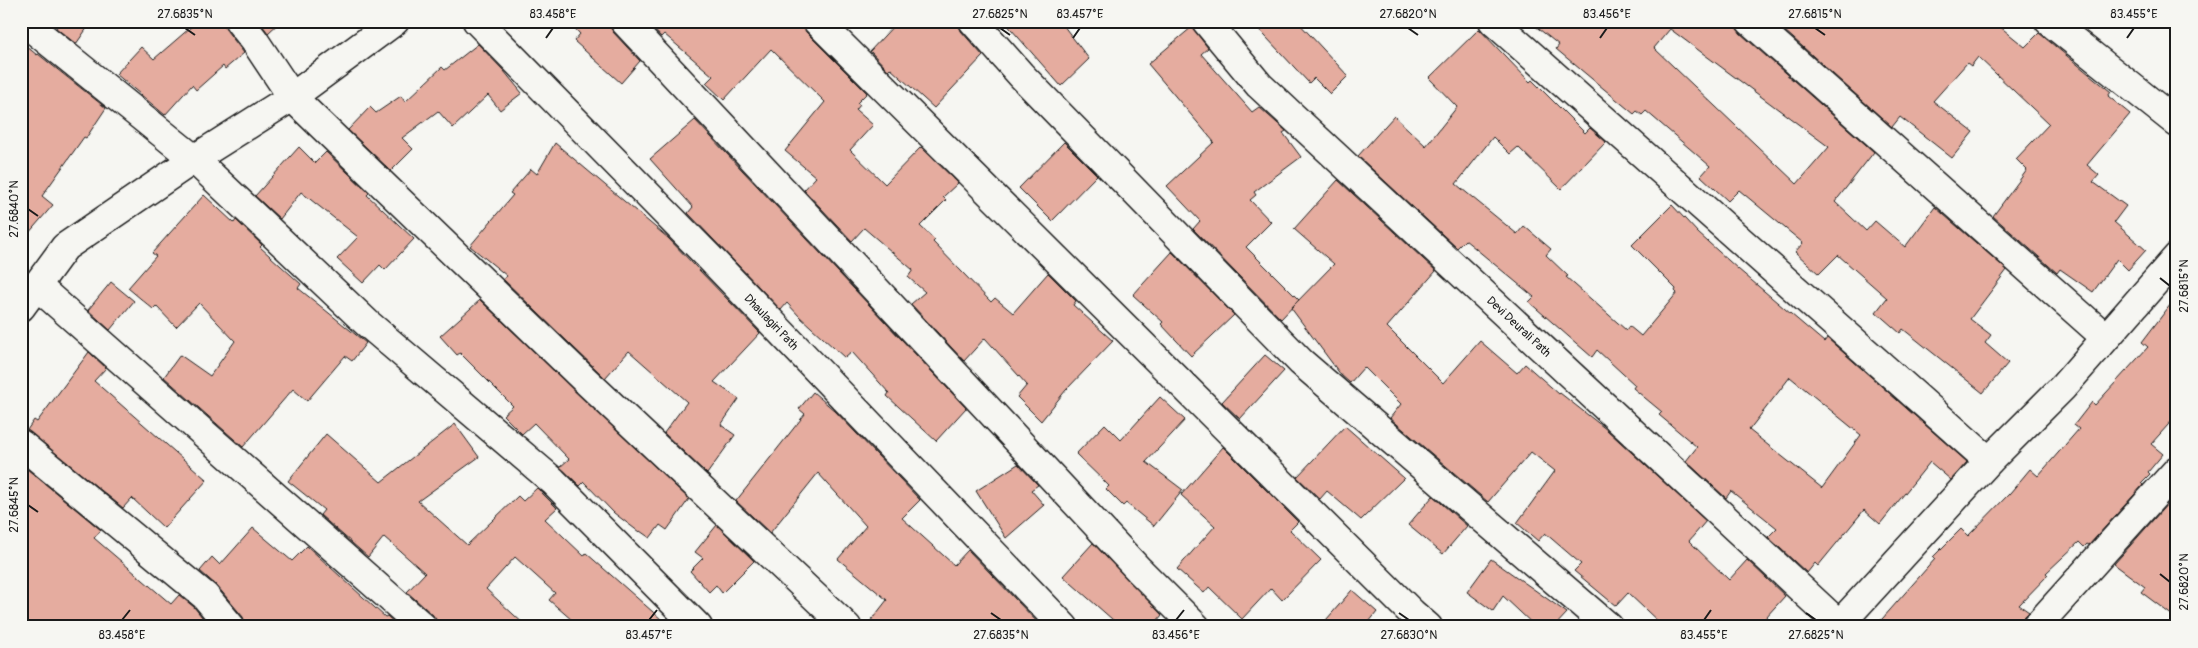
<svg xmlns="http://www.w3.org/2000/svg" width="2198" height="648" viewBox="0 0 2198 648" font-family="Pangolin,sans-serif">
  <rect width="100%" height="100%" fill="#f6f6f2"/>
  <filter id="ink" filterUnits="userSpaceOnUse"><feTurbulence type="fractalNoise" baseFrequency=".02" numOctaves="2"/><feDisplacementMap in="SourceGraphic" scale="10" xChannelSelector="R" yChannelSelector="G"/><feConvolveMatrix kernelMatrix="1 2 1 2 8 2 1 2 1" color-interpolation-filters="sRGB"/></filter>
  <g filter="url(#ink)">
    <g fill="#e5ac9f" stroke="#1c1c1c" fill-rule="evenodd">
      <polygon points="61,21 92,21 76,44 56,28"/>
      <polygon points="198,21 224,21 227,31 244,53 225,69 223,66 196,90 192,85 165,115 116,74 141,47 154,59"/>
      <polygon points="259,21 281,21 268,33"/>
      <polygon points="568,21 609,21 613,32 640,61 621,83 574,41 580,34"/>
      <polygon points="646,21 801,21 806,32 867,93 857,103 860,105 856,110 873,125 850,150 885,184 921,147 958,183 943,197 946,200 920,226 935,240 933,242 991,302 995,298 1013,313 1048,273 1076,301 1073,305 1113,341 1066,390 1041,421 1017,397 1027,385 985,338 964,361 911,304 925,292 908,277 913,270 864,228 852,241 804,190 816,177 785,151 825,102 771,49 724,100 706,83 713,76 664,34 661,37"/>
      <polygon points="898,21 958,21 961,31 983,56 934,108 890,68 888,70 870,51"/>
      <polygon points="1004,21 1060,21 1089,59 1061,86"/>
      <polygon points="1251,21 1297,21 1348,76 1330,94 1314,78 1309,83"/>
      <path d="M1529,21h206l5,12 134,119 -39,50 31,29 9,-10 30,26 30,-40 72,63 -37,49 21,16 -6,8 23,20 -25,30 -80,-64 -3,4 -24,-21 11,-14 -49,-43 -19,19 -24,-22 8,-9 -64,-53 -11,11 -27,-25 9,-10 -64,-55 -4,4 -5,-4 -3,3 -78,-65 3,-4zM1670,29l159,118 -32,37 -143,-136z"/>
      <polygon points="1774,21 1993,21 2025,47 2039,33 2111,92 2108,96 2130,114 2087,165 2099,175 2093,182 2126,206 2114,222 2146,250 2128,270 2117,259 2093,292 2060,269 2057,273 1993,216 2027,170 2016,159 2049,124 1978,57 1971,66 1967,63 1933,101 1973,132 1952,158 1900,117 1892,127"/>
      <polygon points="1192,27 1208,48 1201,54 1252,112 1259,107 1286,131 1283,133 1301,157 1254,192 1256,195 1250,200 1271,222 1246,247 1299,300 1281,319 1193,229 1200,221 1167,186 1214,142 1148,64"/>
      <path d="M1479,29l51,53 2,-2 53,53 5,-5 16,14 -45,47 -43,-42 -8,7 -17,-17 -37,47 61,50 7,-8 27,23 -5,6 22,21 -2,1 60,53 3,-4 12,10 36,-43 -2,-2 1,-2 -44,-44 40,-40 26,28 40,36 86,73 3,-4 140,124 -16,18 -21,-18 -50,62 -16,-14 -46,56 -3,-3 -8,10 -39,-36 9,-9 -46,-37 -5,7 -40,-37 11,-14 -38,-32 3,-3 -29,-24 2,-3 -38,-35 -5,7 -63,-55 5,-5 -64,-53 -5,-4 -8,8 -99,-92 36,-40 32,30 31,-39 -28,-29zM1790,377l71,58 -39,53 -73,-58z"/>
      <polygon points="21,42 37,55 38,54 106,108 86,138 84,137 42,196 53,205 21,242"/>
      <polygon points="478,44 504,71 522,93 500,110 488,95 453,128 438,111 402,138 413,149 391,171 348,130 370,107 376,113 401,96 405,102 442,67 445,70"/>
      <polygon points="695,120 966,408 936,441 887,396 889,393 852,352 845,358 800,317 787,303 781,310 688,213 693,207 650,159"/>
      <polygon points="1064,142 1097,175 1052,221 1019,188"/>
      <polygon points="555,143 668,238 760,333 714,382 739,399 721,425 735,435 707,474 664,433 687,402 629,351 605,378 503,279 507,276 470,246 513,195 510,193 531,169 537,174"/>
      <polygon points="299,147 315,163 326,152 369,193 367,195 414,239 385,270 380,265 363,283 337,259 358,237 301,192 280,219 255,196"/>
      <polygon points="1338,180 1436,271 1387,327 1443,383 1480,341 1517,373 1525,364 1559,394 1560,393 1607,430 1706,521 1689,541 1729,580 1747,560 1785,596 1757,627 1664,627 1628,593 1616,606 1574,571 1581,564 1545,533 1538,541 1517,523 1555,471 1531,452 1488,502 1390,418 1401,404 1364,367 1350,383 1341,375 1291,308 1334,264 1294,229"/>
      <polygon points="204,195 234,223 236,220 262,245 260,247 301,284 298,288 366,343 352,361 345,356 307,401 293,389 243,447 164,377 180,355 210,376 235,341 199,303 176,327 156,306 153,309 128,288 156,256 152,253"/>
      <polygon points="1172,252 1234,315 1191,356 1161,324 1163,322 1133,295"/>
      <polygon points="111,282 134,301 110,330 88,310"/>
      <polygon points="2177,296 2177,415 2151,444 2163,454 2148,472 2150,474 2141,483 2143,485 2089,545 2087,544 2084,547 2079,542 2046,573 2048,575 2019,605 2029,612 2024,617 2021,627 1875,627 1935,559 1933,557 1961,529 1968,536 2010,493 2030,469 2038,476 2079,429 2074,425 2092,402 2095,405 2148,347 2142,342"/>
      <polygon points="480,300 689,499 667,530 660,525 650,538 640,531 639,532 614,513 584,482 580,486 560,467 569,459 534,423 522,434 503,415 513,406 460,353 457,355 440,336"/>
      <polygon points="89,352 106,368 94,381 207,480 164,528 132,498 123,508 27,430 34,420 37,422"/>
      <polygon points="1265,355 1284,371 1240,419 1222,402"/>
      <polygon points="813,392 835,411 920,500 902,518 954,565 968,550 1042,627 866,627 887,600 838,559 866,526 818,473 770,533 736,501 805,414 799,409"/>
      <polygon points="1160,397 1185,420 1146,462 1183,490 1154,526 1126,503 1123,506 1106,489 1109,486 1076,454 1105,424 1121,440"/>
      <polygon points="455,424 479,457 418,501 467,545 518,496 523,501 537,488 557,508 545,519 584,556 586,553 670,627 580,627 549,600 555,593 515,557 486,589 527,627 438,627 433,615 407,592 425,573 384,537 368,557 320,515 324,510 288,481 326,434 381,482"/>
      <polygon points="1345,426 1404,478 1361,520 1327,491 1320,499 1297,477"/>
      <polygon points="1223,447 1298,522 1290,530 1321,560 1282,600 1271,588 1242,619 1209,587 1204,593 1177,569 1215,526 1181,495"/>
      <polygon points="21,464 101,530 94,538 171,604 179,595 194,607 210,627 21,627"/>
      <polygon points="1018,464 1038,485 1031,490 1044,505 1006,538 976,491"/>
      <polygon points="1433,496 1467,526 1443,554 1408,525"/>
      <polygon points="2169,502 2177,508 2177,619 2141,592 2145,587 2114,564"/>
      <polygon points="717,525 754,561 722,593 716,585 709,592 690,571 703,558 695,552"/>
      <polygon points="253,528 292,561 307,546 385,617 387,616 399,627 246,627 243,617 217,586 200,571 212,557 220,565"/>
      <polygon points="1093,543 1162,615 1152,627 1121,627 1063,576"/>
      <polygon points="1491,559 1556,605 1567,613 1554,627 1536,627 1503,596 1493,611 1467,592"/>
      <polygon points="1352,590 1377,612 1365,627 1320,627"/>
    </g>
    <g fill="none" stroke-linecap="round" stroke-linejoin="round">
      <defs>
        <g id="minor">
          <polyline points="23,21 194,159 367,323 553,481 698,627"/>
          <polyline points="239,21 254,40 292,97 586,381 847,627"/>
          <path id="s1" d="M477,21l231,235 356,371"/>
          <polyline points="624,21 1139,570 1196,627"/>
          <polyline points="817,21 1412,613 1428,627"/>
          <polyline points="973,21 1021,75 1301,362 1609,627"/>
          <path id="s2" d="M1206,21l53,64 583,542"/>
          <polyline points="1493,21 1989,461"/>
          <polyline points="1750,21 2105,337"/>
          <polyline points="2049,21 2177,123"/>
          <polyline points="36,285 423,627"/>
          <polyline points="21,307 65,247 194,159 292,97 395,21"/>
          <polyline points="21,444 205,596 231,627"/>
          <polyline points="1837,627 1989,461 2063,387 2177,257"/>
          <polyline points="2036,627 2177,470"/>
        </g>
      </defs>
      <use href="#minor" stroke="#1c1c1c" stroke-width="31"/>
      <use href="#minor" stroke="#f6f6f2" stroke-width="28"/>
    </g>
  </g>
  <path fill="none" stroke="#1c1c1c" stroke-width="2" d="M185,28l10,7M1000,28l10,7M1408,28l10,7M1815,28l10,7M546,38l7,-10M1073,38l7,-10M1600,38l7,-10M2127,38l7,-10M28,209l10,7M2160,278l10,8M28,505l10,7M2160,574l10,8M991,613l10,7M1399,613l10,7M1806,613l10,7M122,620l8,-10M649,620l8,-10M1176,620l8,-10M1704,620l7,-10"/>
  <g text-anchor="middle" stroke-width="4" stroke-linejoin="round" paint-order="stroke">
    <g font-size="12" fill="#1c1c1c" stroke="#f6f6f2">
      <text dy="4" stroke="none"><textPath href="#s1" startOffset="421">Dhaulagiri Path</textPath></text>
      <text dy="4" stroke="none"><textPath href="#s2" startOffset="438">Devi Deurali Path</textPath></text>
    </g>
  </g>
  <rect width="2198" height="648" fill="none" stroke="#f6f6f2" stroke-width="55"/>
  <rect x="28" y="28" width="2142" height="592" fill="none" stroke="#1c1c1c" stroke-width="2"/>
  <g font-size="12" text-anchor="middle" fill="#1c1c1c">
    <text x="185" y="18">27.6835°N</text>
    <text x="553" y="18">83.458°E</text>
    <text x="1000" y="18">27.6825°N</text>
    <text x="1080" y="18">83.457°E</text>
    <text x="1408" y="18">27.6820°N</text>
    <text x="1607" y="18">83.456°E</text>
    <text x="1815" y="18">27.6815°N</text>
    <text x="2134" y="18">83.455°E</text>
    <text transform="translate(14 209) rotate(-90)" y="4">27.6840°N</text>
    <text transform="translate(2184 286) rotate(-90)" y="4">27.6815°N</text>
    <text transform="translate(14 505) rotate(-90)" y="4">27.6845°N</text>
    <text transform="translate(2184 582) rotate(-90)" y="4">27.6820°N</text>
    <text x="122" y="639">83.458°E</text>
    <text x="649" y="639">83.457°E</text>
    <text x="1001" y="639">27.6835°N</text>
    <text x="1176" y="639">83.456°E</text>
    <text x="1409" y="639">27.6830°N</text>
    <text x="1704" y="639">83.455°E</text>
    <text x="1816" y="639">27.6825°N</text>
  </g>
</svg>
